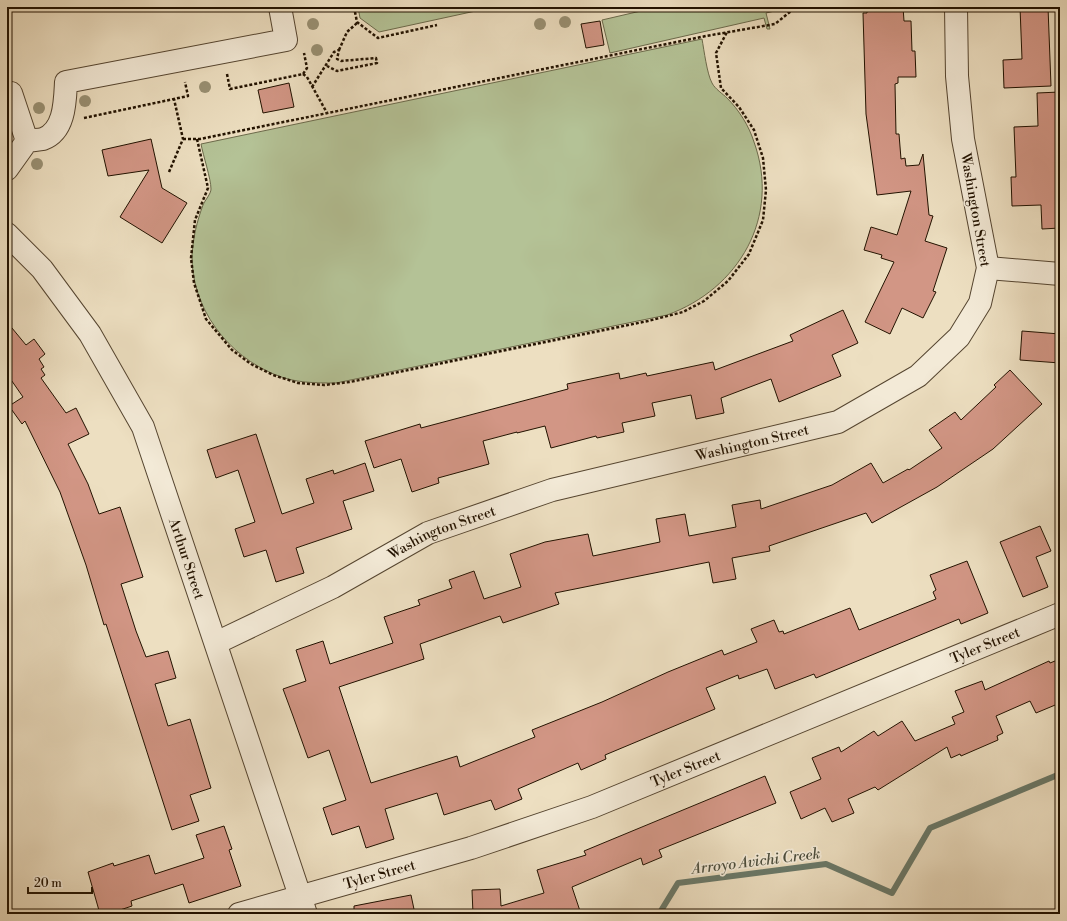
<svg xmlns="http://www.w3.org/2000/svg" width="1067" height="921" viewBox="0 0 1067 921" font-family="'Libre Bodoni',serif">
  <rect width="100%" height="100%" fill="#eddfc1"/>
  <filter id="stains"><feTurbulence type="fractalNoise" baseFrequency=".005" numOctaves="4"/><feColorMatrix values="0 0 0 0 .2 0 0 0 0 .09 0 0 0 0 .02 0 0 0 .5 -.17"/></filter>
  <radialGradient id="worn" r=".72"><stop offset=".6" stop-color="#630" stop-opacity="0"/><stop offset="1" stop-color="#630" stop-opacity=".3"/></radialGradient>
  <g fill="#b4c296" stroke="#6b6a4b">
    <polygon points="358,7 494,7 379,32 360,18"/>
    <polygon points="658,7 792,7 766,13 770,29 767,29 764,18 610,53 602,20"/>
    <path d="M702,39c2,11 5,35 10,44 3,6 11,11 15,15 12,12 22,28 27,44 27,75 -15,147 -87,173l-331,68c-21,0 -41,0 -60,-8 -48,-19 -85,-67 -84,-120 1,-17 5,-34 11,-50 2,-5 8,-11 8,-16 0,-10 -8,-34 -10,-45z"/>
  </g>
  <g fill="none" stroke-linecap="round" stroke-linejoin="round">
    <polyline stroke="#6a7969" stroke-width="6" points="659,914 678,883 826,864 892,893 930,828 1060,774"/>
  </g>
  <g fill="#d29685" stroke="#221200">
    <polygon points="867,7 903,7 904,21 911,21 912,51 915,51 916,77 898,77 898,83 895,84 896,134 899,134 901,159 905,158 906,166 919,165 923,154 929,215 933,216 925,241 947,248 933,291 936,292 923,318 902,308 890,334 865,322 894,262 881,258 882,255 864,250 871,227 897,235 911,191 877,195 866,114 863,13 867,13"/>
    <polygon points="1020,7 1048,7 1051,86 1004,88 1003,60 1022,59"/>
    <polygon points="600,21 604,45 586,48 581,24"/>
    <polygon points="289,83 294,107 263,113 258,90"/>
    <polygon points="1060,92 1060,228 1042,229 1041,205 1012,206 1011,177 1016,177 1014,127 1038,126 1037,93"/>
    <polygon points="151,139 162,188 187,203 162,243 120,217 149,170 108,176 102,150"/>
    <polygon points="843,310 858,343 832,355 841,376 779,402 771,379 721,398 724,413 696,419 691,395 652,403 655,416 622,423 624,432 597,438 596,436 551,448 545,426 517,433 517,432 483,441 489,464 438,478 439,483 412,492 401,459 374,468 365,441 420,424 421,428 568,389 567,384 619,373 620,379 646,373 647,376 713,362 715,370 793,341 790,335"/>
    <polygon points="7,322 26,345 34,339 45,354 39,359 44,367 41,369 45,375 41,378 66,413 76,408 89,434 68,444 88,484 99,514 120,507 143,577 121,584 136,631 146,657 168,651 176,678 155,684 168,726 190,719 211,788 190,795 199,821 172,830 106,624 104,625 86,565 60,492 25,421 22,424 9,406 23,397 7,374"/>
    <polygon points="1022,331 1060,334 1060,363 1020,360"/>
    <polygon points="1010,370 1042,404 993,449 937,487 872,523 866,513 769,546 770,551 732,558 736,579 713,583 709,562 555,593 559,604 503,623 500,616 420,644 424,659 339,687 371,783 457,756 460,767 535,737 532,730 602,702 668,672 722,650 724,655 757,642 751,629 774,620 779,632 783,631 784,634 850,608 859,630 936,599 933,592 936,590 930,575 967,561 988,613 961,624 959,619 816,678 814,674 775,689 767,669 739,679 738,675 706,688 715,709 605,755 606,759 581,770 578,763 518,789 522,799 495,810 491,800 444,815 437,793 385,809 394,839 366,848 359,826 332,835 323,808 346,800 329,750 308,758 293,716 283,689 306,681 296,650 323,641 330,664 393,643 384,617 420,605 418,600 452,588 449,580 474,571 484,599 521,587 510,554 545,542 588,534 593,556 660,542 656,519 685,514 689,536 736,527 732,505 760,500 761,509 832,485 871,463 883,483 908,469 909,470 942,448 929,430 955,412 961,420 996,387 994,385"/>
    <polygon points="256,434 282,514 314,503 306,479 333,470 334,474 365,463 374,491 343,501 352,529 296,548 304,573 276,582 266,550 244,557 235,529 255,522 238,470 216,478 207,450"/>
    <polygon points="1040,526 1051,551 1036,557 1048,587 1023,597 1000,542"/>
    <polygon points="1060,659 1060,703 1036,713 1030,701 996,716 1003,733 997,736 998,740 961,756 960,754 951,758 947,747 878,790 875,787 848,799 854,813 832,822 825,808 801,819 790,792 821,779 812,758 839,747 841,752 874,731 878,736 902,721 915,741 955,724 952,717 964,712 955,691 982,681 985,690 1049,661 1050,663"/>
    <polygon points="765,776 776,803 659,850 662,857 643,865 641,858 572,887 581,914 473,914 472,890 500,889 501,906 544,893 537,870 586,855 584,851"/>
    <polygon points="224,826 232,849 229,850 241,886 189,903 183,884 131,901 132,906 108,914 100,914 88,872 113,863 114,866 149,855 155,874 204,858 196,835"/>
    <polygon points="411,895 415,914 354,914 354,906"/>
  </g>
  <g fill="none" stroke-linecap="round" stroke-linejoin="round">
    <defs>
      <g id="minor">
        <polyline points="7,94 11,93 27,141"/>
        <path d="M7,169l20,-28c5,-1 11,-1 16,-2 22,-8 22,-38 23,-57l220,-42 -6,-33"/>
        <path id="s1" d="M7,234l35,35 48,65 53,93 163,487"/>
        <polyline points="988,268 1060,274"/>
        <path id="s2" d="M216,643l117,-56 95,-54 124,-43 286,-68 80,-46 41,-39 21,-34 8,-35 -25,-129 -6,-63 -1,-69"/>
        <path id="s3" d="M239,914l232,-66 121,-41 468,-193"/>
      </g>
    </defs>
    <use href="#minor" stroke="#554530" stroke-width="24"/>
    <g stroke="#221200" stroke-width="2.5" stroke-dasharray="3 2" stroke-linecap="butt">
      <polyline points="354,7 357,22 378,38 437,25"/>
      <polyline points="339,50 347,32 357,23"/>
      <polyline points="227,74 230,89 303,74 307,68 304,53"/>
      <polyline points="303,74 307,77 327,113"/>
      <polyline points="312,87 334,52 339,50 337,59 341,61 376,58 377,63 337,71 327,66"/>
      <polyline points="84,118 188,96 185,82"/>
      <polyline points="183,139 200,139 706,36 775,24 796,7"/>
      <polyline points="197,139 208,188 195,220 191,258 194,283 206,319 232,350 251,364 273,375 298,383 324,385 350,382 648,321 683,312 704,301 728,281 749,254 763,220 766,190 763,158 754,130 739,107 721,88 716,53 727,32"/>
      <polyline points="169,172 183,139 174,99"/>
    </g>
    <use href="#minor" stroke="#f3ead7" stroke-width="22"/>
  </g>
  <g fill="#999073">
    <circle cx="565" cy="22" r="6"/>
    <circle cx="313" cy="24" r="6"/>
    <circle cx="540" cy="24" r="6"/>
    <circle cx="317" cy="50" r="6"/>
    <circle cx="205" cy="87" r="6"/>
    <circle cx="85" cy="101" r="6"/>
    <circle cx="39" cy="108" r="6"/>
    <circle cx="37" cy="164" r="6"/>
  </g>
  <g text-anchor="middle" stroke-width="3.5" stroke-linejoin="round" paint-order="stroke">
    <g font-size="14" fill="#221200" stroke="#f3ead7">
      <text transform="translate(976 210) rotate(80)" y="5">Washington Street</text>
      <text dy="5" stroke="none"><textPath href="#s2" startOffset="576">Washington Street</textPath></text>
      <text dy="5" stroke="none"><textPath href="#s2" startOffset="252">Washington Street</textPath></text>
      <text dy="5" stroke="none"><textPath href="#s1" startOffset="376">Arthur Street</textPath></text>
      <text dy="5" stroke="none"><textPath href="#s3" startOffset="794">Tyler Street</textPath></text>
      <text dy="5" stroke="none"><textPath href="#s3" startOffset="470">Tyler Street</textPath></text>
      <text dy="5" stroke="none"><textPath href="#s3" startOffset="146">Tyler Street</textPath></text>
    </g>
    <g font-size="15" font-style="italic" fill="#4c4e3d" stroke="#f3ead7">
      <text transform="translate(756 861) rotate(-7)" y="5">Arroyo Avichi Creek</text>
    </g>
  </g>
  <rect width="1067" height="921" fill="none" stroke="#eddfc1" stroke-width="24"/>
  <rect x="8" y="8" width="1051" height="905" fill="none" stroke="#221200" stroke-width="2"/>
  <rect x="12" y="12" width="1043" height="897" fill="none" stroke="#221200"/>
  <path d="M28 887v6h64v-6" fill="none" stroke="#221200" stroke-width="2"/>
  <text x="34" y="887" font-size="12" fill="#221200" stroke="#f3ead7" stroke-width="3" paint-order="stroke">20 m</text>
  <rect width="100%" height="100%" filter="url(#stains)"/>
  <rect width="100%" height="100%" fill="url(#worn)"/>
</svg>
